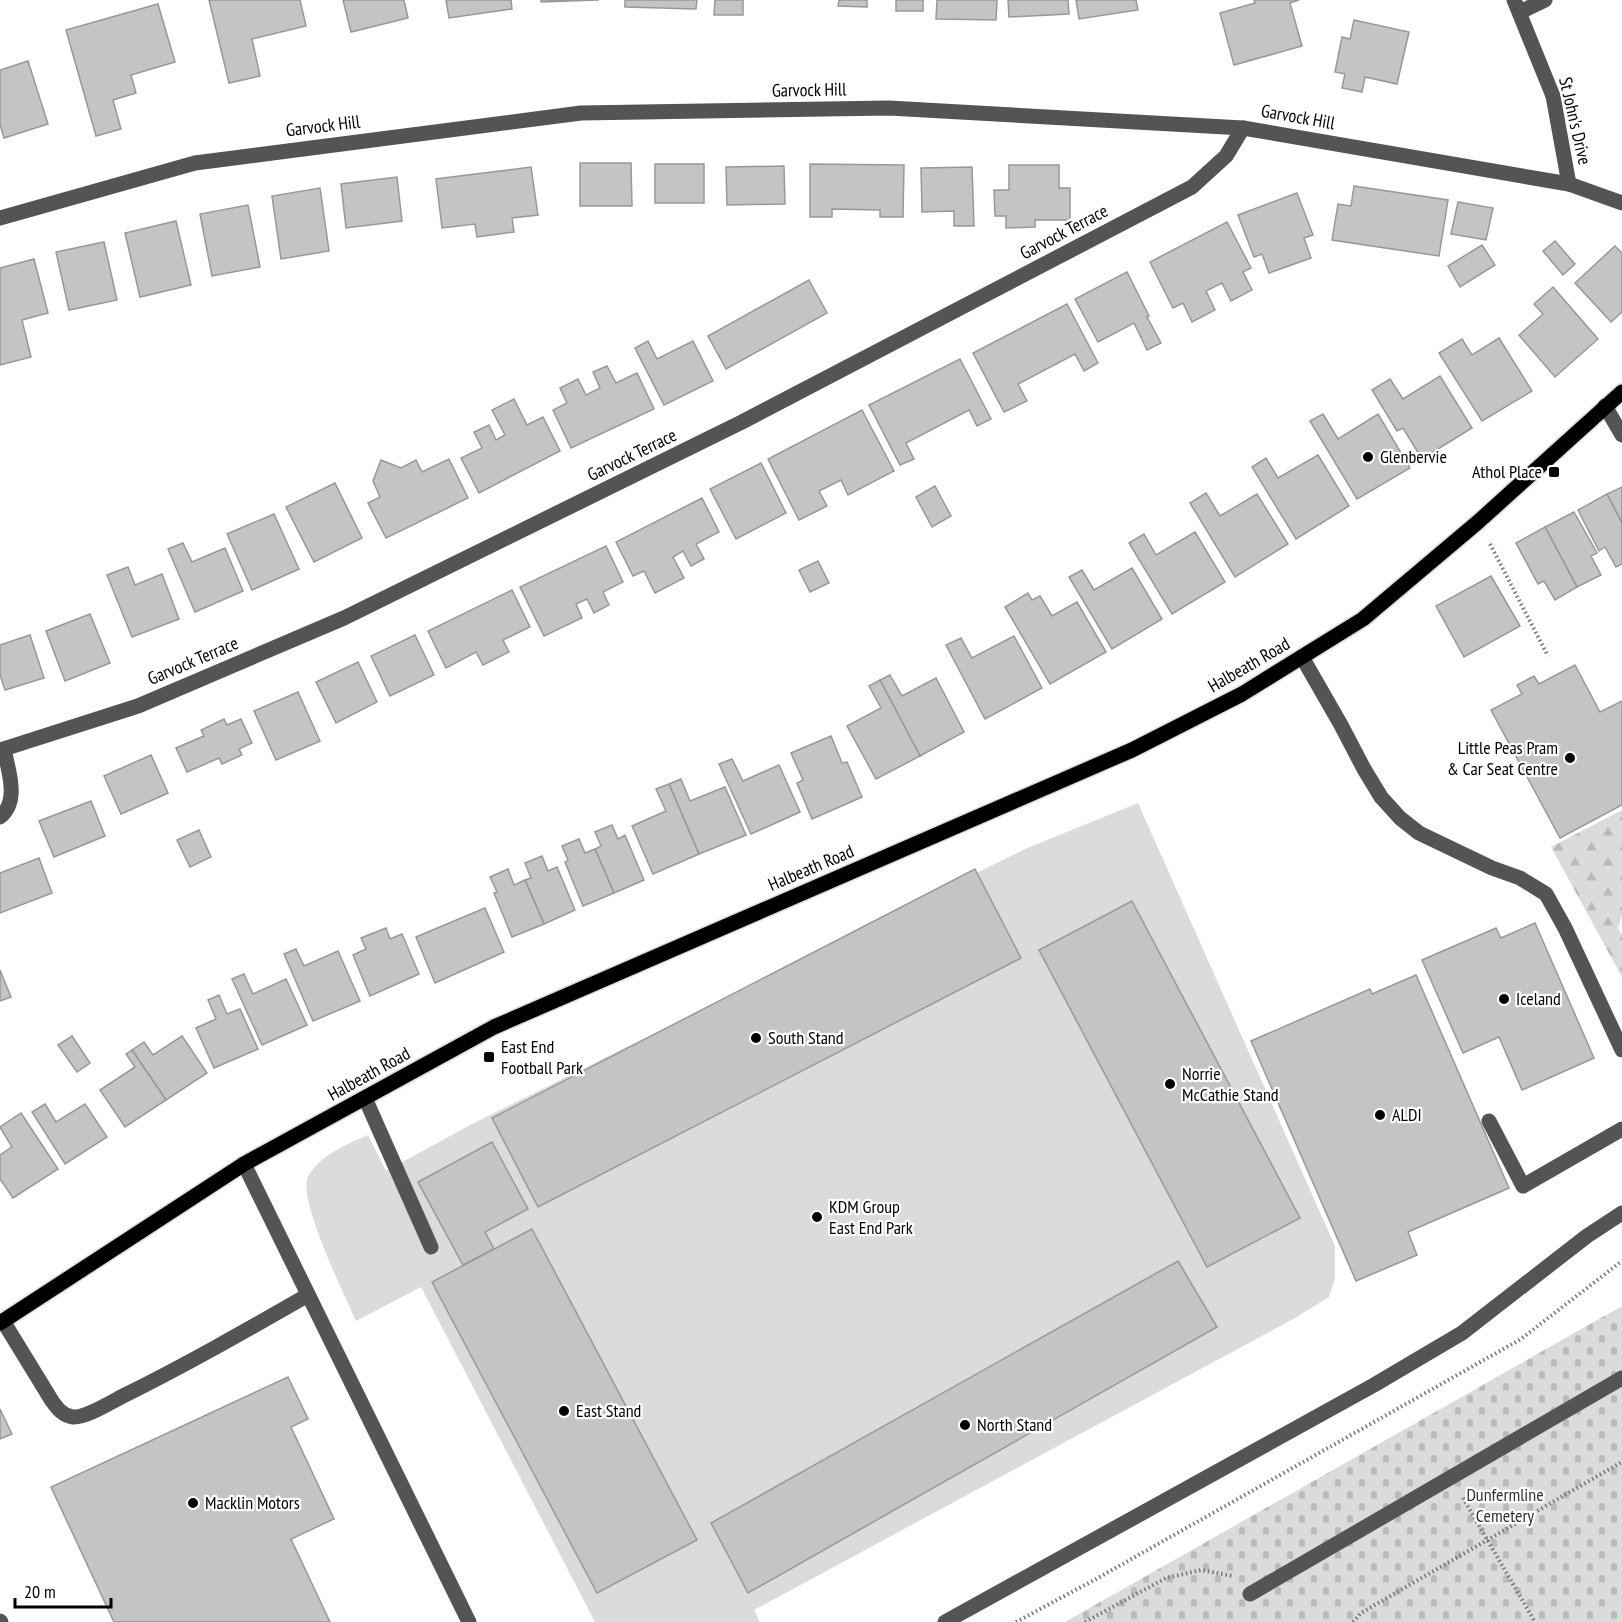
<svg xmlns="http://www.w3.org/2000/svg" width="1622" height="1622" viewBox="0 0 1622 1622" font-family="'PT Sans Narrow',sans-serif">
  <defs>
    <pattern id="forest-firs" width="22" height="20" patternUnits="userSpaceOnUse" patternTransform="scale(1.5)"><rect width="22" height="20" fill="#dbdbdb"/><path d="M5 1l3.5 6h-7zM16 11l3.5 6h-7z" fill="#bababa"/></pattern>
    <pattern id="cemetery-stones" width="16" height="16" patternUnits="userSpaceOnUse" patternTransform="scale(1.5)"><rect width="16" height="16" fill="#dbdbdb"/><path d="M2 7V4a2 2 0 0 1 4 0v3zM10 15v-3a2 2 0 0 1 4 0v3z" fill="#bababa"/></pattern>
  </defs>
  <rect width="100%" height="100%" fill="#fff"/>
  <path fill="#dbdbdb" d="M1138,803l197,443v32l-6,19 -34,21 -541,292 6,12h-165l-174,-335 -65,34c-11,-25 -59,-123 -48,-144 11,-22 40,-33 60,-42l18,36 86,-47 553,-275z"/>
  <polygon fill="url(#forest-firs)" points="1622,810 1622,915 1618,928 1622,935 1622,977 1551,847"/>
  <polygon fill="url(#cemetery-stones)" points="1622,1306 1622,1622 1065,1622"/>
  <g fill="#c4c4c4" stroke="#989898" stroke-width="1.5">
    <polygon points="209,0 300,0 306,26 252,39 260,76 229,83"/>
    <polygon points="343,0 404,0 408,18 351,32"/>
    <polygon points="446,0 511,0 512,9 449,18"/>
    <polygon points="541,0 599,0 541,2"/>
    <polygon points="625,0 697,0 696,9 625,7"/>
    <polygon points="715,0 743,0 743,15 714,15"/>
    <polygon points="839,0 867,0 867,7 838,6"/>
    <rect x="896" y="0" width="27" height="11"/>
    <polygon points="937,0 997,0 996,20 936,19"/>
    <polygon points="1008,0 1068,0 1069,14 1009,17"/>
    <polygon points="1076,0 1136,0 1138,10 1079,19"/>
    <polygon points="1254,0 1299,0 1290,3 1302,46 1234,65 1220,13 1255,3"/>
    <polygon points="158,4 175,62 131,75 136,93 113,100 121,129 96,136 66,30"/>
    <polygon points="1354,20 1409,32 1397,84 1365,77 1362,92 1342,88 1345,74 1335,72 1342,37 1350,39"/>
    <polygon points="28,61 48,124 4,138 0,124 0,70"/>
    <polygon points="580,163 631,163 632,206 580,206"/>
    <rect x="655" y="164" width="49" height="39"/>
    <polygon points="810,164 904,165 903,217 880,217 880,210 832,209 832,217 810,217"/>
    <polygon points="1009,165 1059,165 1059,188 1070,188 1070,220 1035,220 1035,227 1006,228 1006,216 995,216 994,190 1009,190"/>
    <polygon points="784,166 785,204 727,205 726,167"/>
    <polygon points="531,167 538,215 512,218 514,232 477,237 475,224 442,228 436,179"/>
    <polygon points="972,167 974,226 954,226 954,211 922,212 921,168"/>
    <polygon points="397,177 402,221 346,228 341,184"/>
    <polygon points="1354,186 1448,200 1439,256 1332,240 1338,204 1351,206"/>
    <polygon points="320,188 329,251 281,259 272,196"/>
    <polygon points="1297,193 1313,235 1304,238 1311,258 1269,273 1262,254 1254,257 1238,215"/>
    <polygon points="1458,202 1493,208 1486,240 1451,234"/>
    <polygon points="248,205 260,267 212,276 200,214"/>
    <polygon points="176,221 191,285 140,297 125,233"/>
    <polygon points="1227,222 1251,268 1243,272 1252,290 1231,301 1222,283 1206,291 1215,310 1192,322 1183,303 1173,308 1150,262"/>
    <polygon points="1555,241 1575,264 1563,275 1543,251"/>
    <polygon points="104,242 117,300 69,310 56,252"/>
    <polygon points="1482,245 1495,265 1460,287 1448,266"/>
    <polygon points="1615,246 1622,253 1622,312 1611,322 1575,283"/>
    <polygon points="34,259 48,313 22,320 31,357 0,365 0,268"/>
    <polygon points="1127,272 1149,316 1147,317 1161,343 1147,350 1134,323 1098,342 1075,299"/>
    <polygon points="809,280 827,313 726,369 708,336"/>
    <polygon points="1553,287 1598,339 1555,377 1519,335 1543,314 1534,304"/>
    <polygon points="1067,304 1098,363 1084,371 1075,354 1018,384 1027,401 1004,412 973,353"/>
    <polygon points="1499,338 1532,391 1482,421 1439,353 1462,339 1472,355"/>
    <polygon points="648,341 657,359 693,341 713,381 664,405 635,348"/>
    <polygon points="960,359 991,419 977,426 969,410 906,443 914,459 900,465 869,405"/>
    <polygon points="607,366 616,383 637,373 654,409 571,448 553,410 567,403 560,388 578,379 586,395 600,388 593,372"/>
    <polygon points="1440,376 1472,428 1422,459 1403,428 1397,431 1372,390 1390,379 1403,399"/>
    <polygon points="514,399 527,425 543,417 560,451 479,493 461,458 482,448 474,432 489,425 496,440 505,435 492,410"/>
    <polygon points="862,410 894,471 848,495 841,480 819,491 827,506 799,520 768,459"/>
    <polygon points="1323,414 1338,439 1378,414 1410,468 1357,499 1310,421"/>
    <polygon points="1318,455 1349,506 1296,539 1252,467 1266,458 1278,478"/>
    <polygon points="449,459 468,498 386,538 368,503 380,497 373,481 381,460 401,468 416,460 422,472"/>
    <polygon points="761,463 786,513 736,539 710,489"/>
    <polygon points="335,483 362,538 314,562 286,507"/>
    <polygon points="935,486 951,516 932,527 916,497"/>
    <polygon points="1622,487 1622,523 1607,494"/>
    <polygon points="1206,493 1220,516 1257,494 1288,544 1235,577 1190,503"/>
    <polygon points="1607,494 1622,523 1622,564 1616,567 1605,547 1599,551 1578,510"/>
    <polygon points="702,498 719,532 696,544 704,559 691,566 683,551 673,557 684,578 655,593 644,571 633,576 616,542"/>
    <polygon points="1574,512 1597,553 1591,556 1601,575 1577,587 1545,527"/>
    <polygon points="274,514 299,569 252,590 227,534"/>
    <polygon points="1545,527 1577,587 1555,600 1544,581 1538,584 1516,543"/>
    <polygon points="1195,532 1225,582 1172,614 1129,543 1144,534 1156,555"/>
    <polygon points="183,543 192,562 225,548 243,591 195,612 168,549"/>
    <polygon points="606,546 623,582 603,592 609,605 594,613 587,599 576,604 582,618 544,636 520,587"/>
    <polygon points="818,561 829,583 810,592 799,570"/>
    <polygon points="128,567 135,585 162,574 179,619 132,637 107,575"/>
    <polygon points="1132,568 1162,619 1112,649 1069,577 1082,570 1094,590"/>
    <polygon points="1491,576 1520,626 1464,657 1436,606"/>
    <polygon points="512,590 530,627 503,640 509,652 483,665 476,652 446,668 428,631"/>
    <polygon points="1028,593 1032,600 1040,596 1052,616 1077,602 1106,652 1050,684 1005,607"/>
    <polygon points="90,614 110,663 65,681 46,631"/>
    <polygon points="30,635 44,678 5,690 0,675 0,645"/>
    <polygon points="415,635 434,675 390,696 371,656"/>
    <polygon points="1014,636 1042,688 985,719 946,645 961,638 972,658"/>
    <polygon points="358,662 377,702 336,723 316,682"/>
    <polygon points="1575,665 1600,712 1622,701 1622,805 1560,838 1491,710 1522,694 1517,685 1534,676 1539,684"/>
    <polygon points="890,675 902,696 936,678 964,732 920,756 880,680"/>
    <polygon points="880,680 920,756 876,779 847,726 881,708 869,686"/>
    <polygon points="298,692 320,741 276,760 254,711"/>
    <polygon points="224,719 227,725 241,719 252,743 239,749 242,755 222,764 219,758 187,772 176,748 204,736 201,730"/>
    <polygon points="831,736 842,763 847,762 862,797 812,819 797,783 803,780 791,753"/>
    <polygon points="151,755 168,793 121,814 104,776"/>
    <polygon points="732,759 743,781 779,765 800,812 751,834 719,764"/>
    <polygon points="681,779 690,801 725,787 746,835 699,854 669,784"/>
    <polygon points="669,784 699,854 653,874 632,826 666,811 656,789"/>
    <polygon points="91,801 105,836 54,857 39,821"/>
    <polygon points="612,825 618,839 625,835 644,880 614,893 595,849 601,846 595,832"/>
    <polygon points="199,830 211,857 190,867 177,840"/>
    <polygon points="579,839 585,853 595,849 614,893 583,906 565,862 568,860 562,846"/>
    <polygon points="542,856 548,871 557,867 575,910 544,924 525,880 531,878 525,863"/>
    <polygon points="39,858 52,893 0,913 0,873"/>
    <polygon points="508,869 514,885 525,880 544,924 512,937 494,893 497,892 490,877"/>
    <polygon points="975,869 1021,958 538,1207 492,1118"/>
    <polygon points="1132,901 1300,1218 1207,1267 1039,950"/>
    <polygon points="485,908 504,952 435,983 416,937"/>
    <polygon points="1535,923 1594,1058 1522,1090 1499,1037 1463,1053 1422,960 1496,928 1501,938"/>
    <polygon points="386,928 390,939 402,934 419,974 370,996 353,955 366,949 361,938"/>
    <polygon points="296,949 304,966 338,951 360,1001 313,1021 284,954"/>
    <polygon points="0,970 11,997 0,1001"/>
    <polygon points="244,974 253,994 286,979 307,1025 262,1045 232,979"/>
    <polygon points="1416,975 1509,1188 1408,1232 1417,1255 1356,1281 1251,1041 1370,989 1372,994"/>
    <polygon points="219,995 227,1014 240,1009 258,1049 214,1068 196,1028 216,1019 208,1000"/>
    <polygon points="72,1036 90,1063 77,1072 58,1045"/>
    <polygon points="182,1036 207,1073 166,1100 132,1050 144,1042 153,1055"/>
    <polygon points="132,1050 166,1100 125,1127 100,1090 135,1067 126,1054"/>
    <polygon points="45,1104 56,1122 85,1104 107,1137 65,1164 32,1112"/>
    <polygon points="21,1113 58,1169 13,1198 0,1179 0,1155 12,1147 0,1127"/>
    <polygon points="492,1142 528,1209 485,1232 494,1249 463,1265 418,1182"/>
    <polygon points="532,1229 697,1540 597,1593 432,1282"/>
    <polygon points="1178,1261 1217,1327 748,1593 711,1523"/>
    <polygon points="288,1377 308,1419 291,1427 334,1519 291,1539 330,1622 114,1622 51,1487"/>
    <polygon points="0,1409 12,1434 0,1439"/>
  </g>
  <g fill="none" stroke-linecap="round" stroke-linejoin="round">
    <defs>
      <polyline id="major" points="0,1323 244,1164 494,1027 1132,750 1242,694 1363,619 1478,522 1622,392"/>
    </defs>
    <use href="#major" stroke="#dbdbdb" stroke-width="18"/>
    <g stroke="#767676" stroke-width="4" stroke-dasharray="1.5 3" stroke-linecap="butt">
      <polyline points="1490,544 1548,656"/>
      <polyline points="1463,1498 1535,1622"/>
      <polyline points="1016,1622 1096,1579 1521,1339 1622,1261"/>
      <polyline points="1085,1622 1166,1578 1201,1570 1233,1576"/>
      <polyline points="1353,1622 1361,1613 1622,1462"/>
    </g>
    <g stroke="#545454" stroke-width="15">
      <polyline points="1514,0 1553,96 1569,184"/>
      <polyline points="1520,12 1545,0"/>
      <polyline points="0,218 195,163 581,113 889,108 1243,128 1569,184 1622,203"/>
      <polyline points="1605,406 1622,435"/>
      <polyline points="1302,657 1341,725 1364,769 1381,797 1400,818 1419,833 1492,868 1520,878 1546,894 1565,928 1622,1050"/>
      <polyline points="0,750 138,706 344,618 742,422 1192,187 1226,156 1243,128"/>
      <path d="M0,817c20,-16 8,-47 4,-68"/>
      <polyline points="365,1098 431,1247"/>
      <polyline points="1489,1121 1523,1186 1622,1129"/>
      <polyline points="244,1164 469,1622"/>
      <path d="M3,1321l49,80c5,7 11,15 21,16 13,1 38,-15 50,-21 63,-31 124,-66 185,-101"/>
      <polyline points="1250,1594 1622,1378"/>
      <polyline points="0,1621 1,1622"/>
      <polyline points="945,1622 1374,1385 1462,1333 1587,1236 1622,1213"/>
    </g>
    <use href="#major" stroke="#000" stroke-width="15"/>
  </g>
  <g fill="#000" stroke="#fff" stroke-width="2">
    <circle cx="1368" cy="457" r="6"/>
    <rect x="1548" y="466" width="12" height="12" rx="3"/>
    <circle cx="1570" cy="758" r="6"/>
    <circle cx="1504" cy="999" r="6"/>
    <circle cx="756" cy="1038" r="6"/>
    <rect x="483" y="1051" width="12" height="12" rx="3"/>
    <circle cx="1170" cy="1084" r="6"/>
    <circle cx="1380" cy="1115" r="6"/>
    <circle cx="817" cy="1217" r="6"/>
    <circle cx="564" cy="1411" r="6"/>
    <circle cx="965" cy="1425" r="6"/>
    <circle cx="193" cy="1503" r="6"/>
  </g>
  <g text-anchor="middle" stroke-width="4.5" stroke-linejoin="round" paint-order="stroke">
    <g font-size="18" fill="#000" stroke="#fff">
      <text transform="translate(809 90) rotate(-1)" y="6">Garvock Hill</text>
      <text transform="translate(1298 117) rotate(10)" y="6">Garvock Hill</text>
      <text transform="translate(1575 121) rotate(77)" y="6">St John's Drive</text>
      <text transform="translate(323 126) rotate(-7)" y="6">Garvock Hill</text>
      <text transform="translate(1064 232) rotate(-28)" y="6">Garvock Terrace</text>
      <text transform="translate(632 455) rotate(-26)" y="6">Garvock Terrace</text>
      <text transform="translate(193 661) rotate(-23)" y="6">Garvock Terrace</text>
      <text transform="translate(1249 665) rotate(-30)" y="6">Halbeath Road</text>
      <text transform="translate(811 868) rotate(-23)" y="6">Halbeath Road</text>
      <text transform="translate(369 1074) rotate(-29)" y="6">Halbeath Road</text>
    </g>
    <g font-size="18" fill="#000" stroke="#fff" text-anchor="start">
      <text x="1380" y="463">Glenbervie</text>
      <text x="1542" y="478" text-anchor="end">Athol Place</text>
      <text x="1558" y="754" text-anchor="end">Little Peas Pram<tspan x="1558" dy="21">&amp; Car Seat Centre</tspan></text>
      <text x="1516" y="1005">Iceland</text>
      <text x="768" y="1044">South Stand</text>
      <text x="501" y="1053">East End<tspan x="501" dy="21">Football Park</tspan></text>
      <text x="1182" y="1080">Norrie<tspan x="1182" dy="21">McCathie Stand</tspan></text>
      <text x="1392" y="1121">ALDI</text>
      <text x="829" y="1213">KDM Group<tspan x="829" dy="21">East End Park</tspan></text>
      <text x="576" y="1417">East Stand</text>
      <text x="977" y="1431">North Stand</text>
      <text x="205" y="1509">Macklin Motors</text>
    </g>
    <g font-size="18" fill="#323232" stroke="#fff">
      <text x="1505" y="1501">Dunfermline<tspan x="1505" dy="21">Cemetery</tspan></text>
    </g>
  </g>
  <path d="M15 1598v9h96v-9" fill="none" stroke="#000000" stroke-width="3"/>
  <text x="24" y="1598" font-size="18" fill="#000000" stroke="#ffffff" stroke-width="4.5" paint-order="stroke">20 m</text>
</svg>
